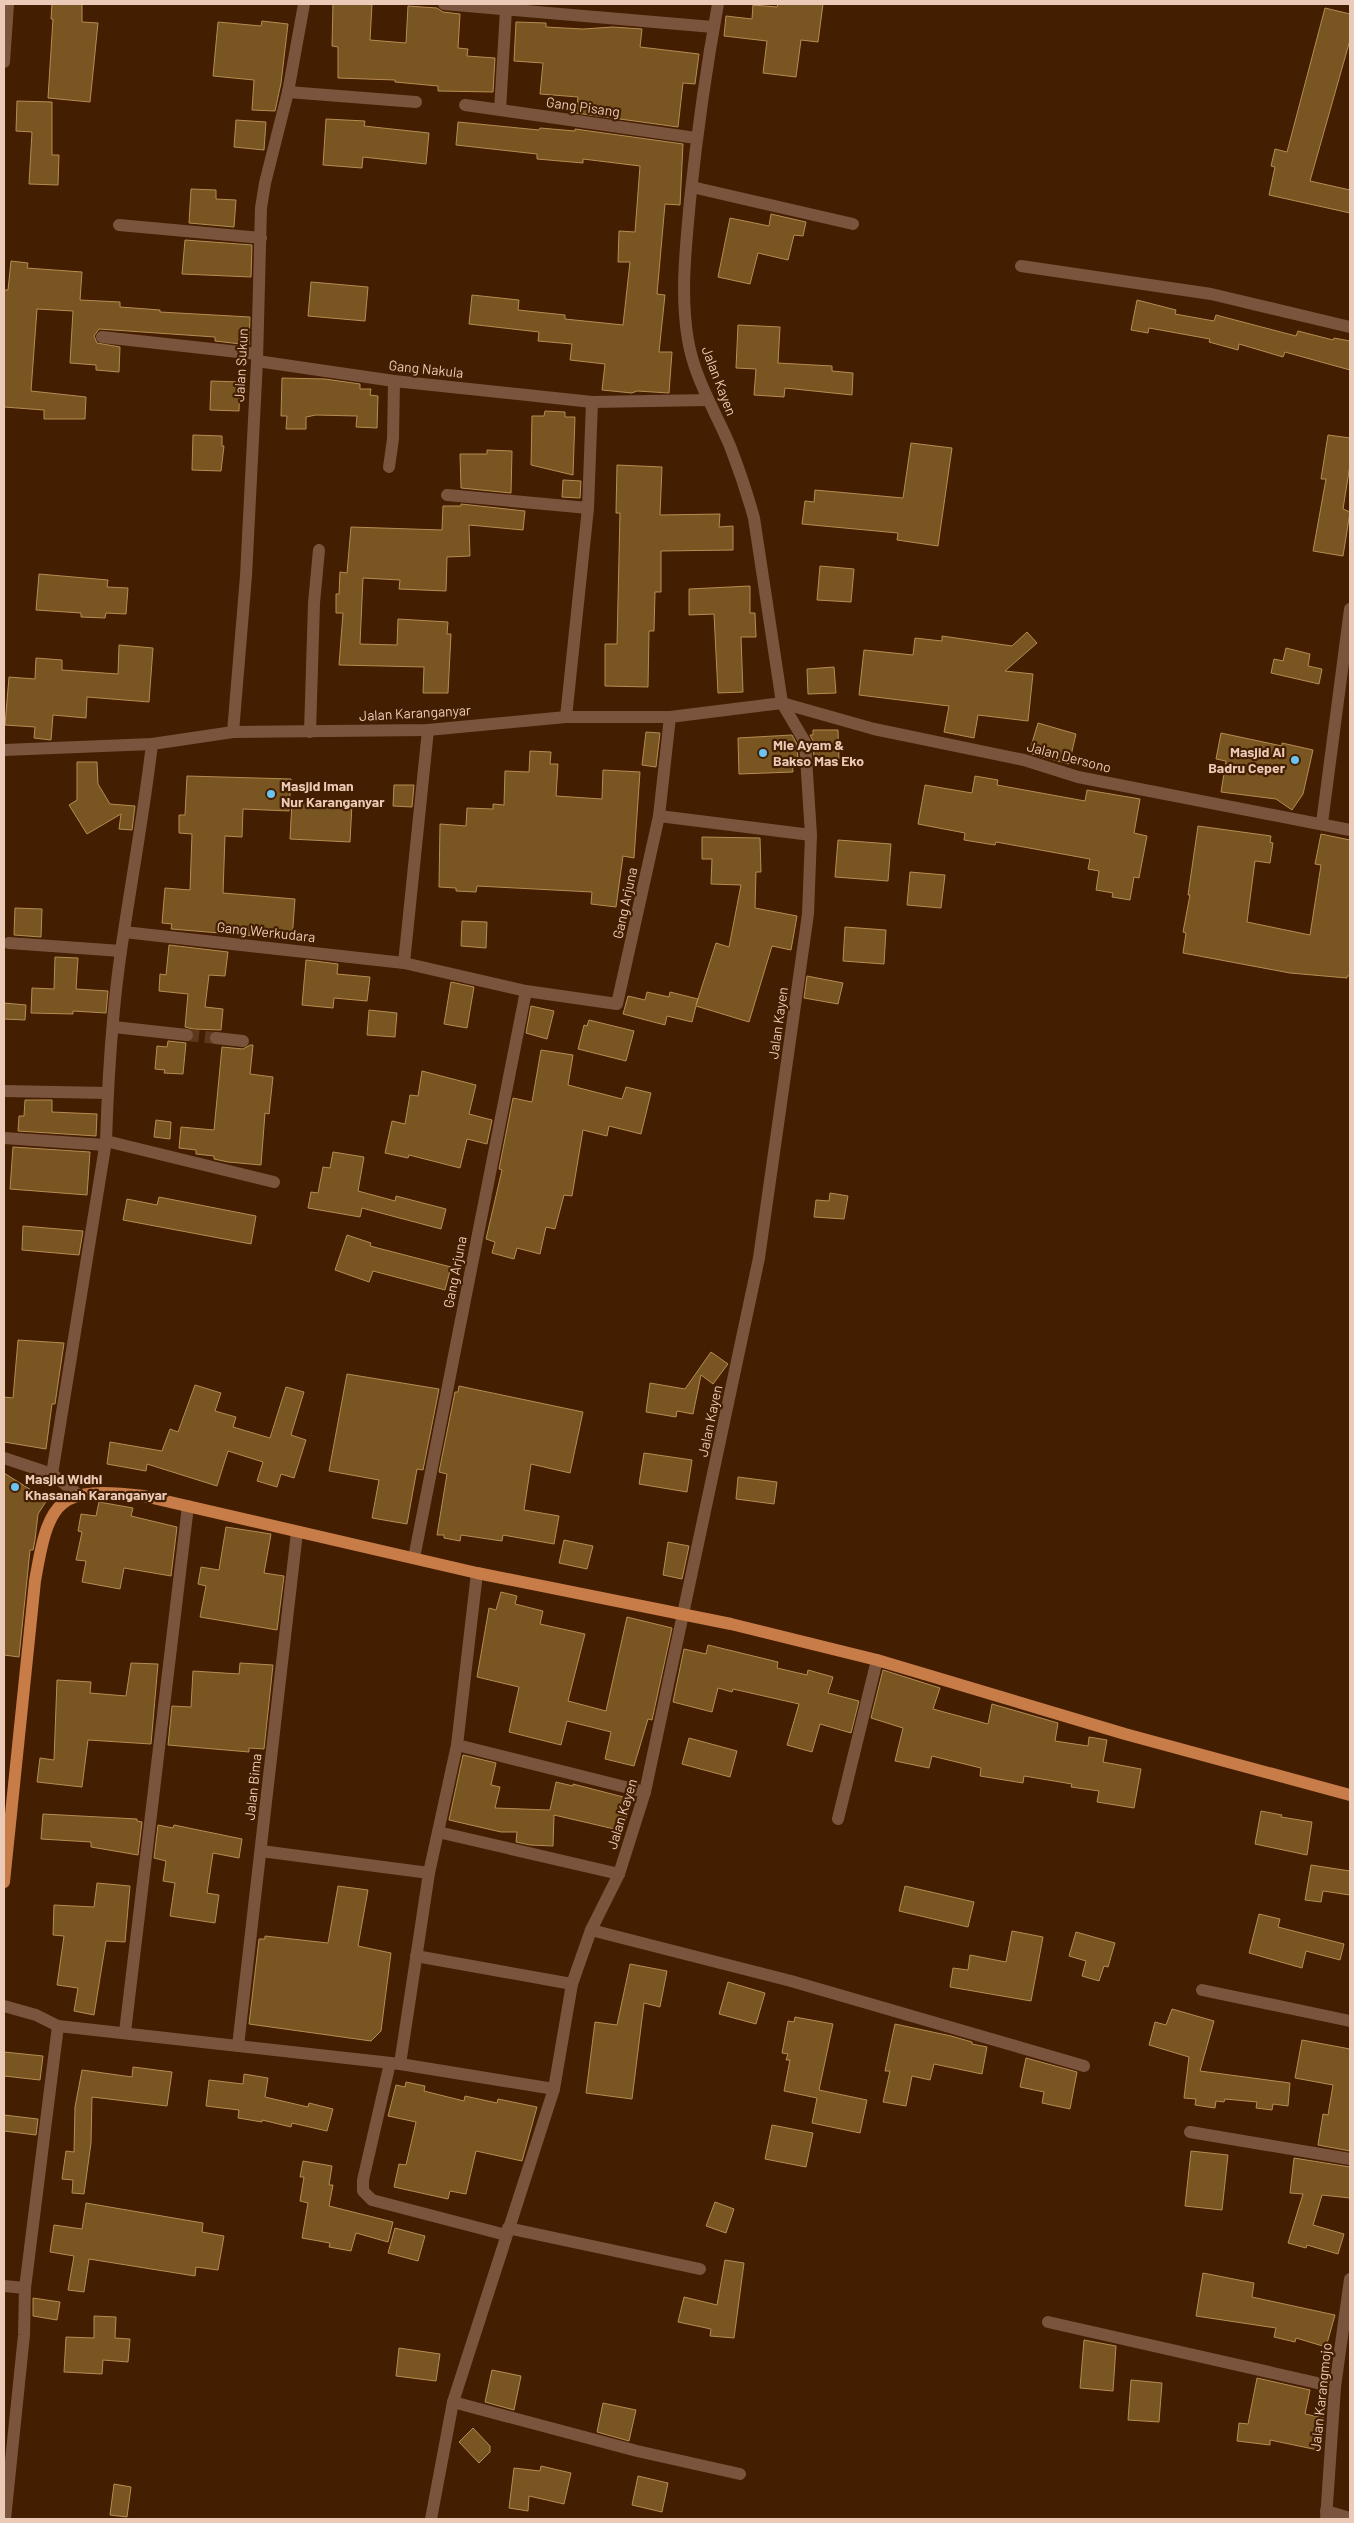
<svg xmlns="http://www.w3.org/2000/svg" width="1354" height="2523" viewBox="0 0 1354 2523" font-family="Barlow,sans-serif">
  <rect width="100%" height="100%" fill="#441e00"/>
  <g fill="#795521" stroke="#b68c53">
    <polygon points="52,4 82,4 82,22 98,23 90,102 48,98 53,19 51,19"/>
    <polygon points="333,4 372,4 370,40 406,43 408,6 437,8 443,12 460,14 458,48 468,49 467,56 495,58 493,92 438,91 438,86 395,82 395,80 338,78 338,47 332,46"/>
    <polygon points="778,4 823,4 818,42 801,40 796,77 763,73 767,41 724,36 726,16 752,19 753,5 777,7"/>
    <polygon points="1325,8 1350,14 1350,40 1310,181 1350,190 1350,213 1269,195 1275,167 1271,166 1275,149 1287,152"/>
    <polygon points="262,21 288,24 281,83 275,111 252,110 254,80 213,76 218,22 261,26"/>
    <polygon points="516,22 546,23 546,27 583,29 613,27 642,29 640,47 699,54 695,84 683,83 678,127 576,113 578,97 540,94 543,63 514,61"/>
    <polygon points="17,101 52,102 52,155 59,155 58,185 29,184 32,132 16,131"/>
    <polygon points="326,119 365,121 364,126 429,133 426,164 363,157 362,168 323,165"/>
    <polygon points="236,120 266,122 264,150 234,147"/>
    <polygon points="458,122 539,130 540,128 575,131 575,129 683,144 680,205 665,204 657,294 665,295 659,352 672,352 669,393 637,391 632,393 602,390 605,364 570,360 572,344 538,341 539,332 469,324 472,295 519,300 518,310 565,315 565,319 623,325 630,262 618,262 619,231 635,232 640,166 583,159 583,163 537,159 537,154 456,145"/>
    <polygon points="191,189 216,190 216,199 236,200 234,227 189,223"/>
    <polygon points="771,214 806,222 803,236 794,235 788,260 758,253 750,284 718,277 730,218 769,226"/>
    <polygon points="185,240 252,245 251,277 182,274"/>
    <polygon points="11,261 28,263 27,268 82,272 80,300 120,302 120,307 160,310 160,312 250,317 249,345 215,341 215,337 99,329 94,336 97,343 120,347 119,372 96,370 96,365 70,363 73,311 37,309 31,391 86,397 85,419 44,419 44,410 4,407 4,290 8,290"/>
    <polygon points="311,282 368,287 365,321 308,316"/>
    <polygon points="1137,300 1176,310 1175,314 1214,321 1216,315 1296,336 1298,331 1333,340 1334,338 1350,341 1350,370 1285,352 1283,357 1239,344 1238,350 1209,342 1210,339 1149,328 1148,333 1131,330"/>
    <polygon points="738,325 780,327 778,363 832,366 832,371 853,373 852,395 785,388 784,397 754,395 756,369 736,368"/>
    <polygon points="282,378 325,379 360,384 360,389 371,389 370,395 378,396 377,428 356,427 357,416 316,415 306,417 306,429 286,429 287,416 281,416"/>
    <polygon points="211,381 240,382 239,411 210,410"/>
    <polygon points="545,411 565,412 565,417 575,417 573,475 531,465 532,416 544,416"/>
    <polygon points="193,435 222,436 222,446 224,446 221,471 192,470"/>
    <polygon points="1328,435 1350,438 1350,465 1343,509 1350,512 1343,556 1313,551 1326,479 1321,479"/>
    <polygon points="911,443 952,448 938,546 897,540 898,533 802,524 805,501 814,502 815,490 903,498"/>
    <polygon points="487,450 512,451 511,493 461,488 460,454 487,454"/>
    <polygon points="617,465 662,467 660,515 720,514 719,527 733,526 733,550 661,551 661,592 655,592 654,631 649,631 648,687 605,686 605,644 617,644 620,513 616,513"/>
    <polygon points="563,480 581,481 580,498 562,497"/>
    <polygon points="461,504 525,511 523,530 469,525 470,556 447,557 446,591 399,589 400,580 363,578 360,644 397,645 398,619 448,622 447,634 451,634 448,693 423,693 424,667 339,665 343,613 336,613 336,594 339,594 340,572 347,573 351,527 442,530 443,506 461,506"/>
    <polygon points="820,566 854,569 851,602 817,600"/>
    <polygon points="39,574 108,580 107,587 128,588 126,614 106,613 105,618 81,617 81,613 36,610"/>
    <polygon points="750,586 750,613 755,613 756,637 741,637 743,692 718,693 714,614 689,615 689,589"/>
    <polygon points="1027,632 1037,643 1005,671 1033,674 1028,721 978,715 974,738 944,732 949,706 859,695 864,650 913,655 915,638 942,641 942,636 1012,646"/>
    <polygon points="119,645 153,648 149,702 87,697 86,718 53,715 51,740 34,738 35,727 5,725 9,677 35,679 36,658 62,660 62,670 118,674"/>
    <polygon points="1286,648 1310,654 1308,666 1322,669 1319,684 1271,673 1274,659 1283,661"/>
    <polygon points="834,667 836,693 808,694 807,669"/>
    <polygon points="1038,723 1076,734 1069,764 1029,753"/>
    <polygon points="813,730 838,730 839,759 814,760 813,741 810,735 813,735"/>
    <polygon points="646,732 660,733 656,767 642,765"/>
    <polygon points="1221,733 1282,746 1282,743 1313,750 1303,794 1292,810 1276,799 1221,792 1226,761 1216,759"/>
    <polygon points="792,735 797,744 798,760 792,760 793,772 739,774 738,738"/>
    <polygon points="530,751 551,752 550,764 558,764 556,796 602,799 603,770 640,772 634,858 623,856 616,907 591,904 592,892 477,886 476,892 456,891 456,888 439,887 440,824 466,826 467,808 493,809 493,804 504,805 505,771 529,772"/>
    <polygon points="77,762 97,762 98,784 110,804 135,806 132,830 119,829 121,814 87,834 69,805 77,800"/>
    <polygon points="187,776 291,779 289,811 243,809 242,837 225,836 223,893 295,899 292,939 171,929 172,924 162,923 165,888 190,890 192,834 179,833 179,815 185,815"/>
    <polygon points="975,776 998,780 997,785 1085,801 1087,790 1140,799 1134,833 1147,836 1139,878 1134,877 1130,900 1112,897 1113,893 1096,890 1099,871 1088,869 1090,859 996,842 995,845 964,840 965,833 918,824 925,785 972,793"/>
    <polygon points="394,785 414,785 412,807 393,806"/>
    <polygon points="292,801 352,804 350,842 290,839"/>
    <polygon points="1198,826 1271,836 1270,842 1273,843 1270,863 1255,861 1247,922 1310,935 1321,865 1315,864 1321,834 1350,840 1350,976 1347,976 1347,978 1290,973 1183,953 1186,933 1183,932 1190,895 1188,895"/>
    <polygon points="702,837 760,838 761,872 756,872 755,908 797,916 791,950 772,946 749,1022 696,1006 692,1022 667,1016 665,1025 623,1014 628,996 645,1000 647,992 669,997 670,992 698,999 696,1005 716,943 729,947 741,885 711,884 712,859 702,859"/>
    <polygon points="838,840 891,844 888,881 835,877"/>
    <polygon points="910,872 945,875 941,908 907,905"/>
    <polygon points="15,908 42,909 41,937 14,935"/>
    <polygon points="462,921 487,922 486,948 461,946"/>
    <polygon points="845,927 886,930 884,964 843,961"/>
    <polygon points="169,945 228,952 225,976 209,975 205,1007 223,1009 221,1030 193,1029 185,1027 188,994 159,991 160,974 166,975"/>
    <polygon points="55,957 78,958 76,989 108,991 106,1013 73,1011 73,1014 31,1013 32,988 54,989"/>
    <polygon points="306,960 338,964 337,974 370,977 367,1001 334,998 333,1008 302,1005"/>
    <polygon points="807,976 843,983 838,1004 804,998"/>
    <polygon points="451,982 474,987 467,1028 444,1024"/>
    <polygon points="4,1003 26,1005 25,1020 4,1019"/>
    <polygon points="531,1006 554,1011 547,1039 526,1033"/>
    <polygon points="369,1010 397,1013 395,1037 367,1035"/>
    <polygon points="589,1020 634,1031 626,1061 578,1049 584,1025 587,1026"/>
    <polygon points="168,1041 186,1043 183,1074 164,1073 165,1070 155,1069 157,1046 167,1047"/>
    <polygon points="250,1045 253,1045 250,1074 273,1077 269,1114 265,1113 261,1165 228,1162 214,1159 214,1156 196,1154 196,1150 179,1148 181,1127 214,1130 222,1047 243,1049"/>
    <polygon points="541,1050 573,1055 568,1085 622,1099 626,1087 651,1093 641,1134 609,1126 607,1136 583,1130 572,1196 564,1195 555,1229 546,1227 540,1254 517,1248 514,1259 492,1253 495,1242 486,1239 502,1170 499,1169 513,1098 532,1102"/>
    <polygon points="422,1071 476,1085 469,1114 492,1120 487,1144 467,1139 460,1168 409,1155 408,1158 385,1153 392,1121 405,1124 410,1095 418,1096"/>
    <polygon points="25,1100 52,1100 52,1112 97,1114 96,1136 18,1131 19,1116 24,1116"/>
    <polygon points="156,1120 171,1122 170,1139 154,1137"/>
    <polygon points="13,1147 90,1152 87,1195 10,1189"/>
    <polygon points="333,1152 364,1157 358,1191 395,1201 396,1196 446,1209 441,1229 362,1208 360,1217 308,1208 311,1192 318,1193 323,1167 330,1168"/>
    <polygon points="830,1193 848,1196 844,1219 814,1217 816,1200 829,1201"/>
    <polygon points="159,1197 256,1216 251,1244 123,1220 127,1199 157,1205"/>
    <polygon points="23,1226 83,1231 79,1255 22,1250"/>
    <polygon points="347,1235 371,1243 370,1246 451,1267 445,1290 373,1271 369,1282 335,1270"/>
    <polygon points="18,1340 64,1343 55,1404 52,1404 46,1449 4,1442 4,1397 13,1398"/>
    <polygon points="711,1352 728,1364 713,1384 701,1375 693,1414 677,1411 676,1417 646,1412 650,1383 685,1389"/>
    <polygon points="347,1374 439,1389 423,1470 417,1469 407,1524 372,1518 379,1480 329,1471"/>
    <polygon points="195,1385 221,1393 215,1411 236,1417 233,1427 270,1438 286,1387 304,1392 291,1435 306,1440 294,1478 281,1474 277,1487 257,1481 263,1462 228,1451 217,1486 147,1464 146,1471 107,1464 110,1442 162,1451 170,1429 178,1432"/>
    <polygon points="459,1386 583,1412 570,1473 531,1464 524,1510 559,1516 554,1544 503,1535 502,1541 461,1535 460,1541 444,1538 444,1535 437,1535 447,1474 439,1472 455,1392 458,1392"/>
    <polygon points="644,1453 692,1460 687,1492 639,1484"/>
    <polygon points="4,1473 47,1500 38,1514 35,1540 33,1550 30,1550 19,1657 4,1655"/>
    <polygon points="738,1477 777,1482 774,1504 736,1499"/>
    <polygon points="99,1502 133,1508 131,1516 177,1527 171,1576 124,1568 120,1589 82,1582 86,1561 76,1560 82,1532 78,1531 81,1514 96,1516"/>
    <polygon points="226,1527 271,1534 264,1573 284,1576 277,1630 200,1617 206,1586 198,1584 201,1567 219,1570"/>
    <polygon points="564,1540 593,1546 587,1569 559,1563"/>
    <polygon points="668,1542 689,1546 682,1579 663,1575"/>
    <polygon points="501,1592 517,1596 515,1604 543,1611 540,1624 585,1634 568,1701 606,1711 627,1617 672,1628 652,1720 648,1719 634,1766 605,1759 611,1732 567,1721 561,1745 509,1732 519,1687 477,1677 489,1608 496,1610"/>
    <polygon points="708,1645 778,1662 777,1668 807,1675 808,1670 833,1677 828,1693 859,1701 851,1733 820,1724 812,1752 787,1745 799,1704 733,1689 732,1692 718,1688 712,1712 673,1702 684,1649 706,1654"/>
    <polygon points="131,1663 158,1664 151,1744 88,1740 82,1787 37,1782 40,1758 54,1760 57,1680 91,1682 90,1693 126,1696"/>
    <polygon points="240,1663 273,1665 264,1749 249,1748 249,1752 168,1745 172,1706 191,1707 193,1671 239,1674"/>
    <polygon points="883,1670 940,1688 933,1709 988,1724 992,1704 1058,1723 1055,1741 1088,1746 1089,1737 1107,1740 1103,1762 1141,1769 1134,1808 1097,1802 1099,1791 1071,1787 1072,1784 1024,1776 1023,1783 980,1776 981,1768 932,1756 929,1768 895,1761 903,1728 871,1718"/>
    <polygon points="689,1738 737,1751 730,1777 682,1764"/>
    <polygon points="463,1755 496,1763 491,1785 500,1787 495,1808 550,1810 556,1782 573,1786 573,1784 631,1799 623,1831 554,1815 553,1846 530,1845 516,1842 517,1832 501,1832 449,1820"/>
    <polygon points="1261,1811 1282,1815 1281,1817 1312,1822 1307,1855 1255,1844"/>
    <polygon points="43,1814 137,1819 137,1821 142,1822 138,1855 91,1847 91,1842 41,1839"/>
    <polygon points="158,1825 173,1828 174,1825 242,1839 239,1858 213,1853 207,1893 219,1895 215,1923 170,1916 175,1883 163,1881 166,1861 154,1858"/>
    <polygon points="1311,1865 1350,1871 1350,1895 1323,1891 1321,1902 1305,1900"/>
    <polygon points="97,1883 130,1886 125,1942 106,1941 94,2015 74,2011 78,1988 57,1985 64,1936 53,1935 54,1905 94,1907"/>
    <polygon points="338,1886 368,1890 358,1946 391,1953 381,2031 371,2041 249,2024 259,1939 265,1939 265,1936 328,1943"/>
    <polygon points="905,1886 974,1902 968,1927 899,1911"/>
    <polygon points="1259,1914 1280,1919 1278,1927 1344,1944 1340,1960 1306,1951 1302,1968 1249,1953"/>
    <polygon points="1012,1931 1043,1937 1031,2001 950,1987 953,1968 968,1970 970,1955 1006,1962"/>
    <polygon points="1076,1932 1115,1943 1108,1967 1104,1966 1099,1981 1082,1976 1086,1961 1069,1956"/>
    <polygon points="630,1964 667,1971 660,2007 644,2003 632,2099 586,2093 595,2022 617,2025"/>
    <polygon points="728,1982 765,1993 756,2024 719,2014"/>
    <polygon points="1172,2009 1214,2021 1200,2071 1290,2083 1288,2106 1273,2104 1272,2110 1256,2108 1257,2102 1225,2099 1224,2102 1216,2101 1215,2108 1195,2105 1196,2099 1184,2098 1189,2057 1149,2045 1155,2022 1166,2025"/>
    <polygon points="795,2017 833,2024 819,2090 867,2100 860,2133 812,2123 817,2098 784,2091 790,2060 786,2060 788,2054 782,2053 788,2021 794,2022"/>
    <polygon points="895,2024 951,2036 972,2042 972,2044 987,2047 982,2074 934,2064 930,2080 912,2076 906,2106 883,2102 890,2071 885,2071"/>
    <polygon points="1302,2040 1350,2049 1350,2151 1318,2145 1323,2114 1328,2115 1333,2085 1295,2078"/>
    <polygon points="4,2052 43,2056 40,2080 4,2076"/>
    <polygon points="1026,2058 1077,2072 1070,2109 1042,2103 1044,2092 1020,2087"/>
    <polygon points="133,2067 172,2072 167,2106 92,2097 91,2143 84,2194 72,2193 73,2180 62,2179 66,2151 74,2152 75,2107 82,2070 132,2077"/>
    <polygon points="244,2074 268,2078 265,2097 308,2107 309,2103 333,2109 327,2131 292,2123 291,2127 262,2120 262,2122 238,2118 239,2110 206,2106 209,2080 243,2084"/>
    <polygon points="406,2082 425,2086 424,2091 464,2101 465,2096 497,2103 498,2099 537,2107 522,2161 476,2151 466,2194 450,2191 448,2199 394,2187 399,2164 406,2165 416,2122 388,2116 396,2085 405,2087"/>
    <polygon points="4,2115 38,2119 36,2135 4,2131"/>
    <polygon points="772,2125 813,2133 806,2167 765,2159"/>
    <polygon points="1191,2151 1228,2155 1222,2210 1185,2206"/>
    <polygon points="1294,2158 1350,2167 1350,2198 1322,2195 1313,2225 1344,2234 1338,2254 1307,2245 1306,2248 1288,2243 1303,2194 1290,2193"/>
    <polygon points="303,2161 332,2166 329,2185 333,2185 329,2206 393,2222 388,2242 356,2233 351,2251 329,2247 330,2243 302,2238 308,2203 300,2201 304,2177 300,2177"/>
    <polygon points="715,2202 734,2209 726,2233 706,2226"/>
    <polygon points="86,2203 203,2223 202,2232 224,2236 218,2270 196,2267 195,2276 89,2259 84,2292 68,2290 74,2256 50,2252 54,2225 82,2229"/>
    <polygon points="395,2228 425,2236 418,2261 388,2253"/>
    <polygon points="725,2260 744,2263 734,2338 710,2336 711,2329 678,2322 684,2297 717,2305"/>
    <polygon points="1203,2273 1254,2283 1252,2297 1335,2315 1326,2347 1296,2338 1295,2342 1274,2337 1276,2328 1196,2316"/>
    <polygon points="33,2298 60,2302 57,2320 33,2316"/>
    <polygon points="94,2316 116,2317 115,2338 130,2339 128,2362 103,2360 102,2374 64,2372 66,2337 94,2338"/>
    <polygon points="1084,2340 1116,2346 1113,2391 1080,2388"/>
    <polygon points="399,2348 440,2354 436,2381 396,2376"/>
    <polygon points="492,2370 521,2376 514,2410 485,2402"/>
    <polygon points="1257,2378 1310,2390 1305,2414 1324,2418 1318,2450 1270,2440 1270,2445 1237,2441 1239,2423 1248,2424"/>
    <polygon points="1131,2380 1162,2383 1159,2422 1128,2420"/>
    <polygon points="603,2403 636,2410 629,2441 597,2432"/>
    <polygon points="473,2428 490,2446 490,2452 479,2463 459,2442"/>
    <polygon points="541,2466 571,2473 564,2504 529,2496 528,2511 509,2508 514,2468 540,2471"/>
    <polygon points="638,2476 668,2483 662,2512 632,2505"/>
    <polygon points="114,2484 131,2487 127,2517 110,2515"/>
  </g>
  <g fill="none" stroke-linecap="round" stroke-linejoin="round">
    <polyline stroke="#5d381c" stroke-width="12" stroke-dasharray="12 6" stroke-linecap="butt" points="187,1035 216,1038"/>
    <g stroke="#7a543c" stroke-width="12">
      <polyline points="444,4 713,27"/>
      <path d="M718,4c-12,65 -21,130 -28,196 -4,46 -10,94 -2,140 6,37 27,71 42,106 9,23 17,47 24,72l28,185 92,26 150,31 54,17 272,53"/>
      <polyline points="4,62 8,4"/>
      <polyline points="288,92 416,102"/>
      <polyline points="465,105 696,138"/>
      <polyline points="500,110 506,9"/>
      <polyline points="692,187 853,224"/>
      <polyline points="119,225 261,238"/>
      <polyline points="1021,266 1211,294 1350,327"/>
      <polyline points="102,337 257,354"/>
      <polyline points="257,361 394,381 592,402 708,400"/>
      <polyline points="389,467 393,439 394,381"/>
      <polyline points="447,495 588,508"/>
      <polyline points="566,717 588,508 592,402"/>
      <polyline points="233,732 246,576 257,361 261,208 265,183 288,92 304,4"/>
      <polyline points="310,732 314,603 319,550"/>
      <polyline points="4,750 152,744 233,732 428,730 566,717 670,717 782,703 805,742 811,835 808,914 759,1258 645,1792 619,1874 591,1930 572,1984 554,2089 453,2402 431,2519"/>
      <polyline points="659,816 811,835"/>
      <polyline points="1322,823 1350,609"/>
      <polyline points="124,932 404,963"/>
      <polyline points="9,943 121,951"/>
      <polyline points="526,991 617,1004 659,816 670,717"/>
      <polyline points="114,1027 187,1035"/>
      <polyline points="216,1038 243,1041"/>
      <polyline points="4,1091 107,1093"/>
      <polyline points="4,1138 105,1145"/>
      <polyline points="106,1141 274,1182"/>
      <polyline points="4,1458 52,1474 80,1496"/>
      <path d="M52,1474l54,-333c2,-63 6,-128 15,-190 10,-69 23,-138 31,-207"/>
      <polyline points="414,1558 526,991 404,963 428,730"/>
      <polyline points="457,1745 645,1792"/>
      <polyline points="838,1819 877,1660"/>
      <polyline points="438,1832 619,1874"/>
      <polyline points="261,1851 429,1873"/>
      <polyline points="591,1930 791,1981 1084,2066"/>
      <polyline points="416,1956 572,1984"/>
      <polyline points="1202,1990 1350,2021"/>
      <polyline points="4,2006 36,2015 58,2026 400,2064 554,2089"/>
      <polyline points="125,2032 188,1506"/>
      <polyline points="238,2046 297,1532"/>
      <polyline points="390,2063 363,2180 363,2191 372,2200 506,2235"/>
      <polyline points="400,2064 429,1873 457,1745 477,1573"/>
      <polyline points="1190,2132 1350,2159"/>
      <polyline points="508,2228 700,2269"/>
      <polyline points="4,2286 25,2288"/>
      <polyline points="1048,2322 1335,2387"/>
      <polyline points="453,2402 637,2451 740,2474"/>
      <polyline points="1326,2511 1350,2518"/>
      <polyline points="5,2519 24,2335 25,2288 58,2026"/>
      <polyline points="1326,2519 1335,2387 1350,2279"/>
    </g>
    <path stroke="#c87c48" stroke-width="12" d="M4,1882l31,-301c14,-83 23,-95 109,-85l333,77 254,51 146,36 248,74 225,61"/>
  </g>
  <g fill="#6bc3f2" stroke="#441e00" stroke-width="2">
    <circle cx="763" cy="753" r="5"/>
    <circle cx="1295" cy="760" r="5"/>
    <circle cx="271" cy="794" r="5"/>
    <circle cx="15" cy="1487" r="5"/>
  </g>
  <g text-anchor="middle" stroke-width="4.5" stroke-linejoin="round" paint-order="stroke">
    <g font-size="14" fill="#ebcbb8" stroke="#441e00">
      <text transform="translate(583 107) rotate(8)" y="5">Gang Pisang</text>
      <text transform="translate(241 365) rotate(-87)" y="5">Jalan Sukun</text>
      <text transform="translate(426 369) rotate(6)" y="5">Gang Nakula</text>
      <text transform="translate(719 381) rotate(69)" y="5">Jalan Kayen</text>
      <text transform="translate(415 713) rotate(-3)" y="5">Jalan Karanganyar</text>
      <text transform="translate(1069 757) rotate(15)" y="5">Jalan Dersono</text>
      <text transform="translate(625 903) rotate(-78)" y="5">Gang Arjuna</text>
      <text transform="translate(266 932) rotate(6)" y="5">Gang Werkudara</text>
      <text transform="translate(778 1023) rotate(-82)" y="5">Jalan Kayen</text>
      <text transform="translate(455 1272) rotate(-79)" y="5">Gang Arjuna</text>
      <text transform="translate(710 1421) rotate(-78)" y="5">Jalan Kayen</text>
      <text transform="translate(253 1787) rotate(-84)" y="5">Jalan Bima</text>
      <text transform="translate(622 1814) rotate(-73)" y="5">Jalan Kayen</text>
      <text transform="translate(1321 2397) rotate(-84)" y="5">Jalan Karangmojo</text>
    </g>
    <g font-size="14" font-weight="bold" fill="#ebcbb8" stroke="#441e00" text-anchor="start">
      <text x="773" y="750">Mie Ayam &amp;<tspan x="773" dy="16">Bakso Mas Eko</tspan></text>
      <text x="1285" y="757" text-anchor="end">Masjid Al<tspan x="1285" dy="16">Badru Ceper</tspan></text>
      <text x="281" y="791">Masjid Iman<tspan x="281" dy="16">Nur Karanganyar</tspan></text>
      <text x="25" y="1484">Masjid Widhi<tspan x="25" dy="16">Khasanah Karanganyar</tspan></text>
    </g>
  </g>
  <rect width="1354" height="2523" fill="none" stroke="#ebcbb8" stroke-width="10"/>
</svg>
